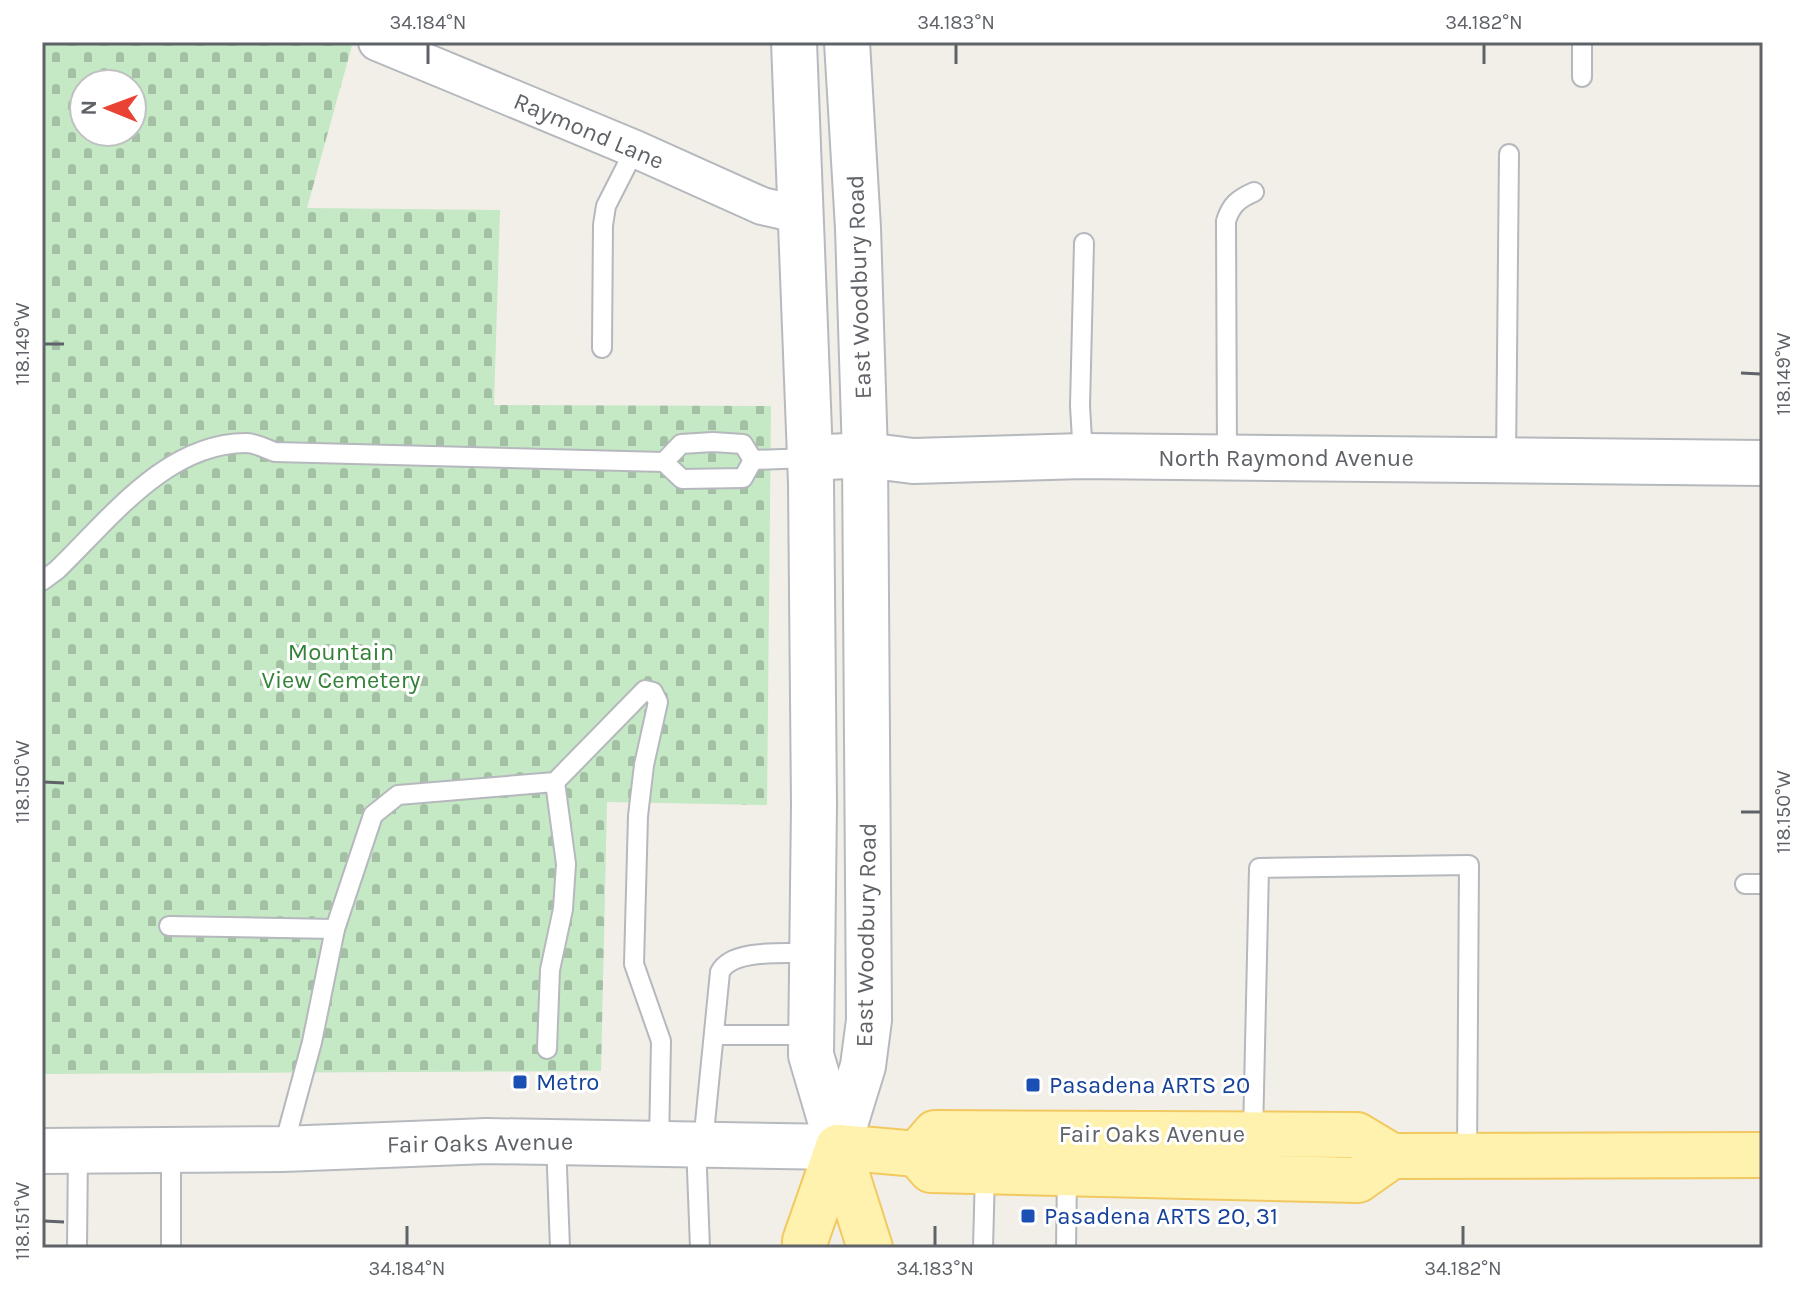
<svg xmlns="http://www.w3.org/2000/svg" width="1805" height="1290" viewBox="0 0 1805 1290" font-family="Karla,sans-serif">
  <defs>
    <pattern id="cemetery-stones" width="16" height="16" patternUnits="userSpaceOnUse" patternTransform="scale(2)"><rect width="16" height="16" fill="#c5e8c5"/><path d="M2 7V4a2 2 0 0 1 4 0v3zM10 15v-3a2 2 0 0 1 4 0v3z" fill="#a3c0a4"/></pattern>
  </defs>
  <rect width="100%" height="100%" fill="#f1efe8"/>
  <path fill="url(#cemetery-stones)" fill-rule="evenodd" d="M42,42h311l-46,166 193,2 -6,195 277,1 -4,399 -160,-3 -6,269 -559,3zM84,84h48v48h-48z"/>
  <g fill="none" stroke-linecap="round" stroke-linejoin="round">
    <defs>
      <g id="service">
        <polyline points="1582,77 1582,42"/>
        <polyline points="602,348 603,225 606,206 635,149"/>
        <polyline points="1083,456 1080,406 1084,243"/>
        <path d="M1227,457l-1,-236c5,-16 12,-22 28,-29"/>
        <polyline points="753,460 810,458"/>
        <polyline points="1506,460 1509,154"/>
        <polyline points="664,462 681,444 713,442 743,444 753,460"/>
        <path d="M42,581l15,-11c52,-50 109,-127 189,-127 10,0 20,6 29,9l389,10 18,17 61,-1 10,-18"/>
        <polyline points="1745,884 1763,884"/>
        <polyline points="169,926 335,929"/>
        <polyline points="714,1035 811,1035"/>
        <polyline points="547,1049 550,970 563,909 566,864 555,782"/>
        <polyline points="1253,1134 1259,868 1469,865 1467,1156"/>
        <polyline points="556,1141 560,1248"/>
        <path d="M703,1143l17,-171c12,-24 67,-18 92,-19"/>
        <polyline points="696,1144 700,1248"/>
        <polyline points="171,1149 171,1248"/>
        <polyline points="283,1149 312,1042 335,929 373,815 398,795 555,782 645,690 653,692 658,702 644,765 638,816 634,964 661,1041 659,1143"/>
        <polyline points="77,1248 78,1150"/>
        <polyline points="983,1248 985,1172"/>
        <polyline points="1066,1248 1067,1175"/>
      </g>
      <polyline id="minor" points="377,42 635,149 762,206 802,215"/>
      <polyline id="tertiary" points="810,458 865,455 913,461 1083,456 1763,463"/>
      <g id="secondary">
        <polyline points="794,42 811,483 814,805 811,1055 838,1147"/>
        <polyline points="838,1147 863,1066 869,1020 865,455 858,228 847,42"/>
        <polyline points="42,1151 283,1149 487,1141 838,1147"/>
      </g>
      <g id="primary">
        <polyline points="838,1147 917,1154 931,1170 1358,1180 1392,1156"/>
        <polyline points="838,1147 870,1248"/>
        <polyline points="917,1154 935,1133 1357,1135 1392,1156 1763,1155"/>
        <polyline points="805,1248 805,1241 838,1147"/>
      </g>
    </defs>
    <use href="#service" stroke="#b5b8bc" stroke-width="22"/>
    <use href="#minor" stroke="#b5b8bc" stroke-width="40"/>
    <use href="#tertiary" stroke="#b5b8bc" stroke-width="48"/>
    <use href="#secondary" stroke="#b6babf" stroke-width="48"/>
    <use href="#primary" stroke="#f2c960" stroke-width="48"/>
    <use href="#service" stroke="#fff" stroke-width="18"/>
    <use href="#minor" stroke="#fff" stroke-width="36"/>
    <use href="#tertiary" stroke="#fff" stroke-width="44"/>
    <use href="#secondary" stroke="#fff" stroke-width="44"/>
    <use href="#primary" stroke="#fff2af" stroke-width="44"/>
  </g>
  <path fill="none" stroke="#5f6368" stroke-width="3" d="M428,64v-20M956,64v-20M1484,64v-20M44,344h20M1741,373l20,1M44,782l20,1M1741,812h20M44,1221l20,1M407,1246v-20M935,1246v-20M1463,1246v-20"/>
  <g fill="#1a4fb4" stroke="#fff" stroke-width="3">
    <rect x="512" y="1074" width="16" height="16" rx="4"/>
    <rect x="1025" y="1077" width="16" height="16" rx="4"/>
    <rect x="1020" y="1208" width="16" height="16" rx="4"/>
  </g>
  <g text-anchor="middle" stroke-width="6" stroke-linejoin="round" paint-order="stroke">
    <g font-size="24" fill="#5f6368" stroke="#fff">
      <text transform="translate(589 131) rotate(23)" y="8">Raymond Lane</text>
      <text transform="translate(859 287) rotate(-92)" y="8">East Woodbury Road</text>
      <text x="1286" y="466">North Raymond Avenue</text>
      <text transform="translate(866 935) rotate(-89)" y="8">East Woodbury Road</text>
      <text x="1152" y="1142">Fair Oaks Avenue</text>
      <text transform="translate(480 1143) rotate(-1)" y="8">Fair Oaks Avenue</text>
    </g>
    <g font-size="24" fill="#348238" stroke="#fff">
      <text x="341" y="660">Mountain<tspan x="341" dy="28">View Cemetery</tspan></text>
    </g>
    <g font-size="24" fill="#164399" stroke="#fff" text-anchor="start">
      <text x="536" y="1090">Metro</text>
      <text x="1049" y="1093">Pasadena ARTS 20</text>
      <text x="1044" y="1224">Pasadena ARTS 20, 31</text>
    </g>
  </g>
  <rect width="1805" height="1290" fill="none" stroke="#ffffff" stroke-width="88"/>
  <g transform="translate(108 108) rotate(271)"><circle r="38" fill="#ffffff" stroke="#bfc1c3" stroke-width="2"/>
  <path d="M0-6L14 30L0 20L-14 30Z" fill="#ea4335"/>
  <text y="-12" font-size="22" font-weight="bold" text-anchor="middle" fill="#5f6368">N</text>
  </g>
  <rect x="44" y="44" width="1717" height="1202" fill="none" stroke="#5f6368" stroke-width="3"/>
  <g font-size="20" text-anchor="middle" fill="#5f6368">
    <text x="428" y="29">34.184°N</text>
    <text x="956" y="29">34.183°N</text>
    <text x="1484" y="29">34.182°N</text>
    <text transform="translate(22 344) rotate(-90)" y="7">118.149°W</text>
    <text transform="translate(1783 374) rotate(-90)" y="7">118.149°W</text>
    <text transform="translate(22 782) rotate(-90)" y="7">118.150°W</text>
    <text transform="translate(1783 812) rotate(-90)" y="7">118.150°W</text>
    <text transform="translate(22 1221) rotate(-90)" y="7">118.151°W</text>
    <text x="407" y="1275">34.184°N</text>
    <text x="935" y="1275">34.183°N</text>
    <text x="1463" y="1275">34.182°N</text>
  </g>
</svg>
